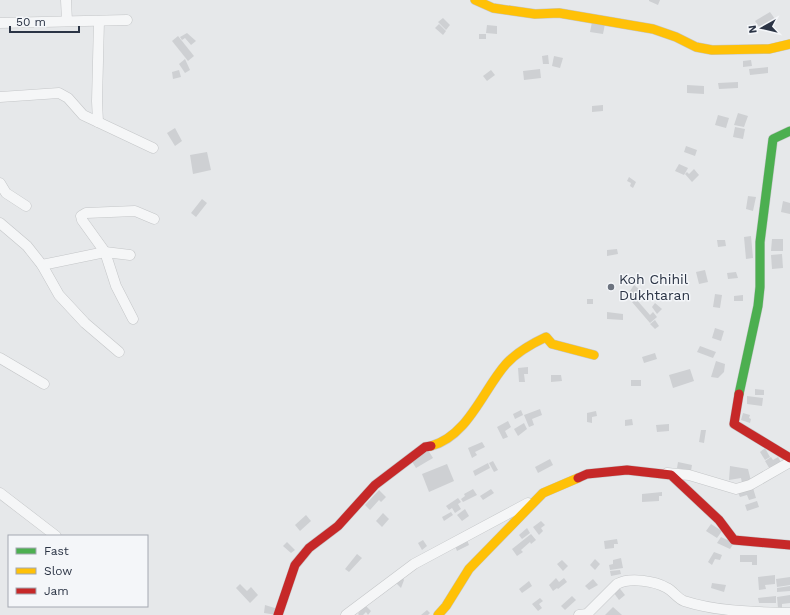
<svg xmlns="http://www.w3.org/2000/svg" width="790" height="615" viewBox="0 0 790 615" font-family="'Work Sans',sans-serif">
  <rect width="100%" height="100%" fill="#e6e8ea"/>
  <g fill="#ced0d3">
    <polygon points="649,0 660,0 658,5 649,1"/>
    <polygon points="770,12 775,19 760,28 755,21"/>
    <polygon points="443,18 450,25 446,30 438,22"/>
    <polygon points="592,22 605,24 603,34 590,32"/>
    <polygon points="439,24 446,31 443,35 435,28"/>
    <polygon points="487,25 497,26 497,34 486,33"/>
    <polygon points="187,33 196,41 191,45 185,38 182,40 180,37"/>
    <rect x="479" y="34" width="7" height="5"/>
    <polygon points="178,36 194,56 188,61 172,41"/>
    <polygon points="548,55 549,64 543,64 542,56"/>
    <polygon points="554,56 563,58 560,68 552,66"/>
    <polygon points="185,59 190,70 185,73 179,64"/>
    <polygon points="751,60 752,66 743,67 743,61"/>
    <polygon points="768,67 768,73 750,75 749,69"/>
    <polygon points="540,69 541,78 524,80 523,71"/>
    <polygon points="179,70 181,77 173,79 172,72"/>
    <polygon points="491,70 495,75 487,81 483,76"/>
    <polygon points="738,82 738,88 719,89 718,83"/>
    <polygon points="687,85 704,86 704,94 687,93"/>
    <polygon points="603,105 603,111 592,112 592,106"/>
    <polygon points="738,113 748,116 744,127 734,125"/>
    <polygon points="718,115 729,118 726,128 715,125"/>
    <polygon points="735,127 745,129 743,139 733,137"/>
    <polygon points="175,128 182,141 175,146 167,133"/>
    <polygon points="686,146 697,150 695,156 684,152"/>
    <polygon points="207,152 211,170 193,174 190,155"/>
    <polygon points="679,164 688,168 684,175 675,171"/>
    <polygon points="694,169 699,175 692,182 685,174 687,172 689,174"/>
    <polygon points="629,177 636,182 633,188 630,186 631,183 627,181"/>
    <polygon points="748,196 756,197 753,211 746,209"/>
    <polygon points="202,199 207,203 196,217 191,213"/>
    <polygon points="783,201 790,203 790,214 781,212"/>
    <polygon points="751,236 753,258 746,259 744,237"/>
    <polygon points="772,239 783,239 783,251 771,251"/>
    <polygon points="717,240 725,240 726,246 718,247"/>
    <polygon points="617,249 618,254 607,256 607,250"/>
    <polygon points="782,254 783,268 772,269 771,255"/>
    <polygon points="705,270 708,282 699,284 696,272"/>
    <polygon points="736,272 738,278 728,279 727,273"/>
    <polygon points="634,285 640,290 632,301 626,297"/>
    <polygon points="715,294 722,295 720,308 713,307"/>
    <polygon points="743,295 743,301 734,301 734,296"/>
    <rect x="587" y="299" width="6" height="5"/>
    <polygon points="636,299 650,315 653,312 657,317 650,323 632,302"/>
    <polygon points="655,303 662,309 657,314 652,307"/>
    <polygon points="607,312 623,314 623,320 607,319"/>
    <polygon points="655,320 659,326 655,329 650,324"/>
    <polygon points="715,328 724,331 721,341 712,338"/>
    <polygon points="700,346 716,352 713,358 697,352"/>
    <polygon points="655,353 657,359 644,363 642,357"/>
    <polygon points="716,361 725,364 724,372 718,378 711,377"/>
    <polygon points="528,367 528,374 524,374 525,382 519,382 518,368"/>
    <polygon points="690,369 694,381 673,388 669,375"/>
    <polygon points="551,375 561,375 562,381 551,382"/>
    <rect x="631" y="380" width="10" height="6"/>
    <polygon points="755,389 764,390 764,395 755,395"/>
    <polygon points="747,396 763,398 762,406 747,404"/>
    <polygon points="540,409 542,415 532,419 534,425 529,427 524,415"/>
    <polygon points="521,410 523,415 515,419 513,414"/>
    <polygon points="596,411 597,416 592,417 592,423 587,422 587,413"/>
    <polygon points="743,413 750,415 749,418 751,419 750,423 741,420"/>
    <polygon points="632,419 633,425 625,426 625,420"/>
    <polygon points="508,421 511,427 505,431 508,437 503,439 497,427"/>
    <polygon points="524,423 527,429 518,436 514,429"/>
    <polygon points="669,424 669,431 657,432 656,425"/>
    <polygon points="701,430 706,430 704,443 699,442"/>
    <polygon points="482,442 485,447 475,452 477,455 472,458 468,448"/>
    <polygon points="765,448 770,457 765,460 760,452"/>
    <polygon points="428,450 433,458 416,468 411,460"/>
    <polygon points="771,457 773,460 778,457 782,464 771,471 765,461"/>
    <polygon points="550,459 553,465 538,473 535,467"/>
    <polygon points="493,461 498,470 494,472 489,463"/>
    <polygon points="678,462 692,465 691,471 677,468"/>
    <polygon points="488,463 490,468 475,476 473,471"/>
    <polygon points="447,464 454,481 429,492 422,474"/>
    <polygon points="730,466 748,469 751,481 742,483 741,478 729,480"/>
    <polygon points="753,488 756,498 749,500 747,495 740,497 738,493"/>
    <polygon points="473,489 477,495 463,502 461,499 465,496 464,494"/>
    <polygon points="491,489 494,493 483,500 480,496"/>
    <polygon points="379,490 386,497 381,502 379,500 370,510 365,505"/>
    <polygon points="662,492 662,496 659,496 659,501 642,502 642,494"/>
    <polygon points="458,498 461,502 458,504 461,509 455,513 452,508 449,510 446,506"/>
    <polygon points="757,501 759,507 747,511 745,505"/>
    <polygon points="465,509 469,516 462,521 457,515"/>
    <polygon points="451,512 453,515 444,521 442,517"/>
    <polygon points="383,513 389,519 382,527 376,521"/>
    <polygon points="306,515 311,521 300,531 295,525"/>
    <polygon points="541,521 545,525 541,528 543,531 539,535 533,527"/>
    <polygon points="711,524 722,531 717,538 706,531"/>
    <polygon points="527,528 530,533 522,539 519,535"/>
    <polygon points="531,534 536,540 531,544 530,542 521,550 523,552 517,556 512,549"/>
    <polygon points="721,537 734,543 730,549 717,543"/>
    <polygon points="617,539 618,544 614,544 614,548 605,549 604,541"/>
    <polygon points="423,540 427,546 422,550 418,543"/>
    <polygon points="467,540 469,545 457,551 455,546"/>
    <polygon points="287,542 295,550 291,553 283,546"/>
    <polygon points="714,552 722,555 720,560 715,559 712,565 708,562"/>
    <polygon points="357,554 362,558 349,572 345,569"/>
    <polygon points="740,555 757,555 757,565 752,565 752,562 740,562"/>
    <polygon points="621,558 623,568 610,570 609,565 613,564 613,560"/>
    <polygon points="595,559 600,564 595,570 590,565"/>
    <polygon points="562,560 568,566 563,571 557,564"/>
    <polygon points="620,570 621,574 611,576 610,571"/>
    <polygon points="775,575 775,584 765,585 766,589 759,590 758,577"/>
    <polygon points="402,577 404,580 401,588 396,583"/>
    <polygon points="790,577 790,585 777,587 776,579"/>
    <polygon points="556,578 559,582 564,578 567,582 558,589 557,588 553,591 549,585"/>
    <polygon points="593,579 598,585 589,590 585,586"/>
    <polygon points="529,581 532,586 522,593 519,589"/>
    <polygon points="712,583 726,585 724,592 711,588"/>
    <polygon points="240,584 247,591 251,587 258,595 250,603 236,588"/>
    <polygon points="617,585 625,595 619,600 611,589"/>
    <polygon points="790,586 790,591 777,592 777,588"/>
    <polygon points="790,595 790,603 782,604 782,608 778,608 777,597"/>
    <polygon points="572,596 576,600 565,610 561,606"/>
    <polygon points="776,596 776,603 759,603 758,598"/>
    <polygon points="540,598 543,601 539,604 542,608 538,611 532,604"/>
    <polygon points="265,605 278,609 277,615 264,613"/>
    <polygon points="365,605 371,611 368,615 366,612 363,615 359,615 358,614"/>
    <polygon points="613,607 622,615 605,615"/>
    <polygon points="427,610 430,613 428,615 421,615"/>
  </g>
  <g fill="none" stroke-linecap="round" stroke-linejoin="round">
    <defs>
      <g id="street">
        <polyline points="66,0 67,21"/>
        <polyline points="0,23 127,20"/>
        <polyline points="0,97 59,93 68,98 83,115 153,148"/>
        <polyline points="98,122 97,101 99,21"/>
        <polyline points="0,183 6,193 26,206"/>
        <polyline points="0,223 27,246 42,265 59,295 85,323 119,352"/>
        <polyline points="42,265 105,252 130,255"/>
        <polyline points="133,319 116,286 105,252 82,220 81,216 86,213 135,211 154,219"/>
        <polyline points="0,358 44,384"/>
        <polyline points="667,473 689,475 736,489 750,485 790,462"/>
        <polyline points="0,493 56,536"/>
        <polyline points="346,615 414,564 528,503"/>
        <path d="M579,615l8,-1 30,-30c13,-7 38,-3 50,4 6,3 10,10 17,13 34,11 71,11 106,12"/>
      </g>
      <polyline id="fast" points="739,394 758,306 760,287 760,242 773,139 790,131"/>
      <g id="slow">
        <polyline points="475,0 493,8 535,14 559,13 653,29 676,37 696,47 712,50 769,49 790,44"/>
        <path d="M431,446c37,-10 52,-56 75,-82 11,-12 25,-20 40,-27l6,7 42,11"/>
        <polyline points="438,615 446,606 469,569 543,493 578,478"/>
      </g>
      <g id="jam">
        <polyline points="739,394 734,424 790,458"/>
        <polyline points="578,478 587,474 627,470 671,475 719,520 734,540 790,545"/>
        <polyline points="278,615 295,565 309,548 338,526 375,485 425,447 431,446"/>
      </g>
    </defs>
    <use href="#street" stroke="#c4c6c8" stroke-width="11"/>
    <use href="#fast" stroke="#c4c6c8" stroke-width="10"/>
    <use href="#slow" stroke="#c4c6c8" stroke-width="10"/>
    <use href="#jam" stroke="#c4c6c8" stroke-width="10"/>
    <use href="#street" stroke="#f5f6f7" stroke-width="10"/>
    <use href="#fast" stroke="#4caf50" stroke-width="9"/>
    <use href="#slow" stroke="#ffc107" stroke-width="9"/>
    <use href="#jam" stroke="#c62828" stroke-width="9"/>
  </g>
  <circle fill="#6c737f" stroke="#f4f6f9" stroke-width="1.5" cx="611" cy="287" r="4"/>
  <g text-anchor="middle" stroke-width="3" stroke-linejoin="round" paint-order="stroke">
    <g font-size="14" fill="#2b3445" stroke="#f4f6f9" text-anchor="start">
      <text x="619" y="284">Koh Chihil<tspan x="619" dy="16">Dukhtaran</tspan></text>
    </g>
  </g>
  <rect x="8" y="535" width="140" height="72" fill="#f4f6f9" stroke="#a4a8b1"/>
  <rect x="16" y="548" width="20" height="6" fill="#4caf50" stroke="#a4a8b1"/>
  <text x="44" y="555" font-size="12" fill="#2b3445">Fast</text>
  <rect x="16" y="568" width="20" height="6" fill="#ffc107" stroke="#a4a8b1"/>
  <text x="44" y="575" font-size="12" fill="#2b3445">Slow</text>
  <rect x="16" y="588" width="20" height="6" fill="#c62828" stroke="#a4a8b1"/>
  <text x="44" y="595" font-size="12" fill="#2b3445">Jam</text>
  <g transform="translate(762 28) rotate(262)" stroke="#f4f6f9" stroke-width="3" paint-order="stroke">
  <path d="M0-3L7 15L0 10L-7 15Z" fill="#2b3445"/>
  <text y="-6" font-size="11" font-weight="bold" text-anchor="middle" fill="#2b3445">N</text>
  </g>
  <path d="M10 26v6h69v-6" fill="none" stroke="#2b3445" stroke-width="2"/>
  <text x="16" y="26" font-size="12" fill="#2b3445" stroke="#f4f6f9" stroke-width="3" paint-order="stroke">50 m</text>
</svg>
